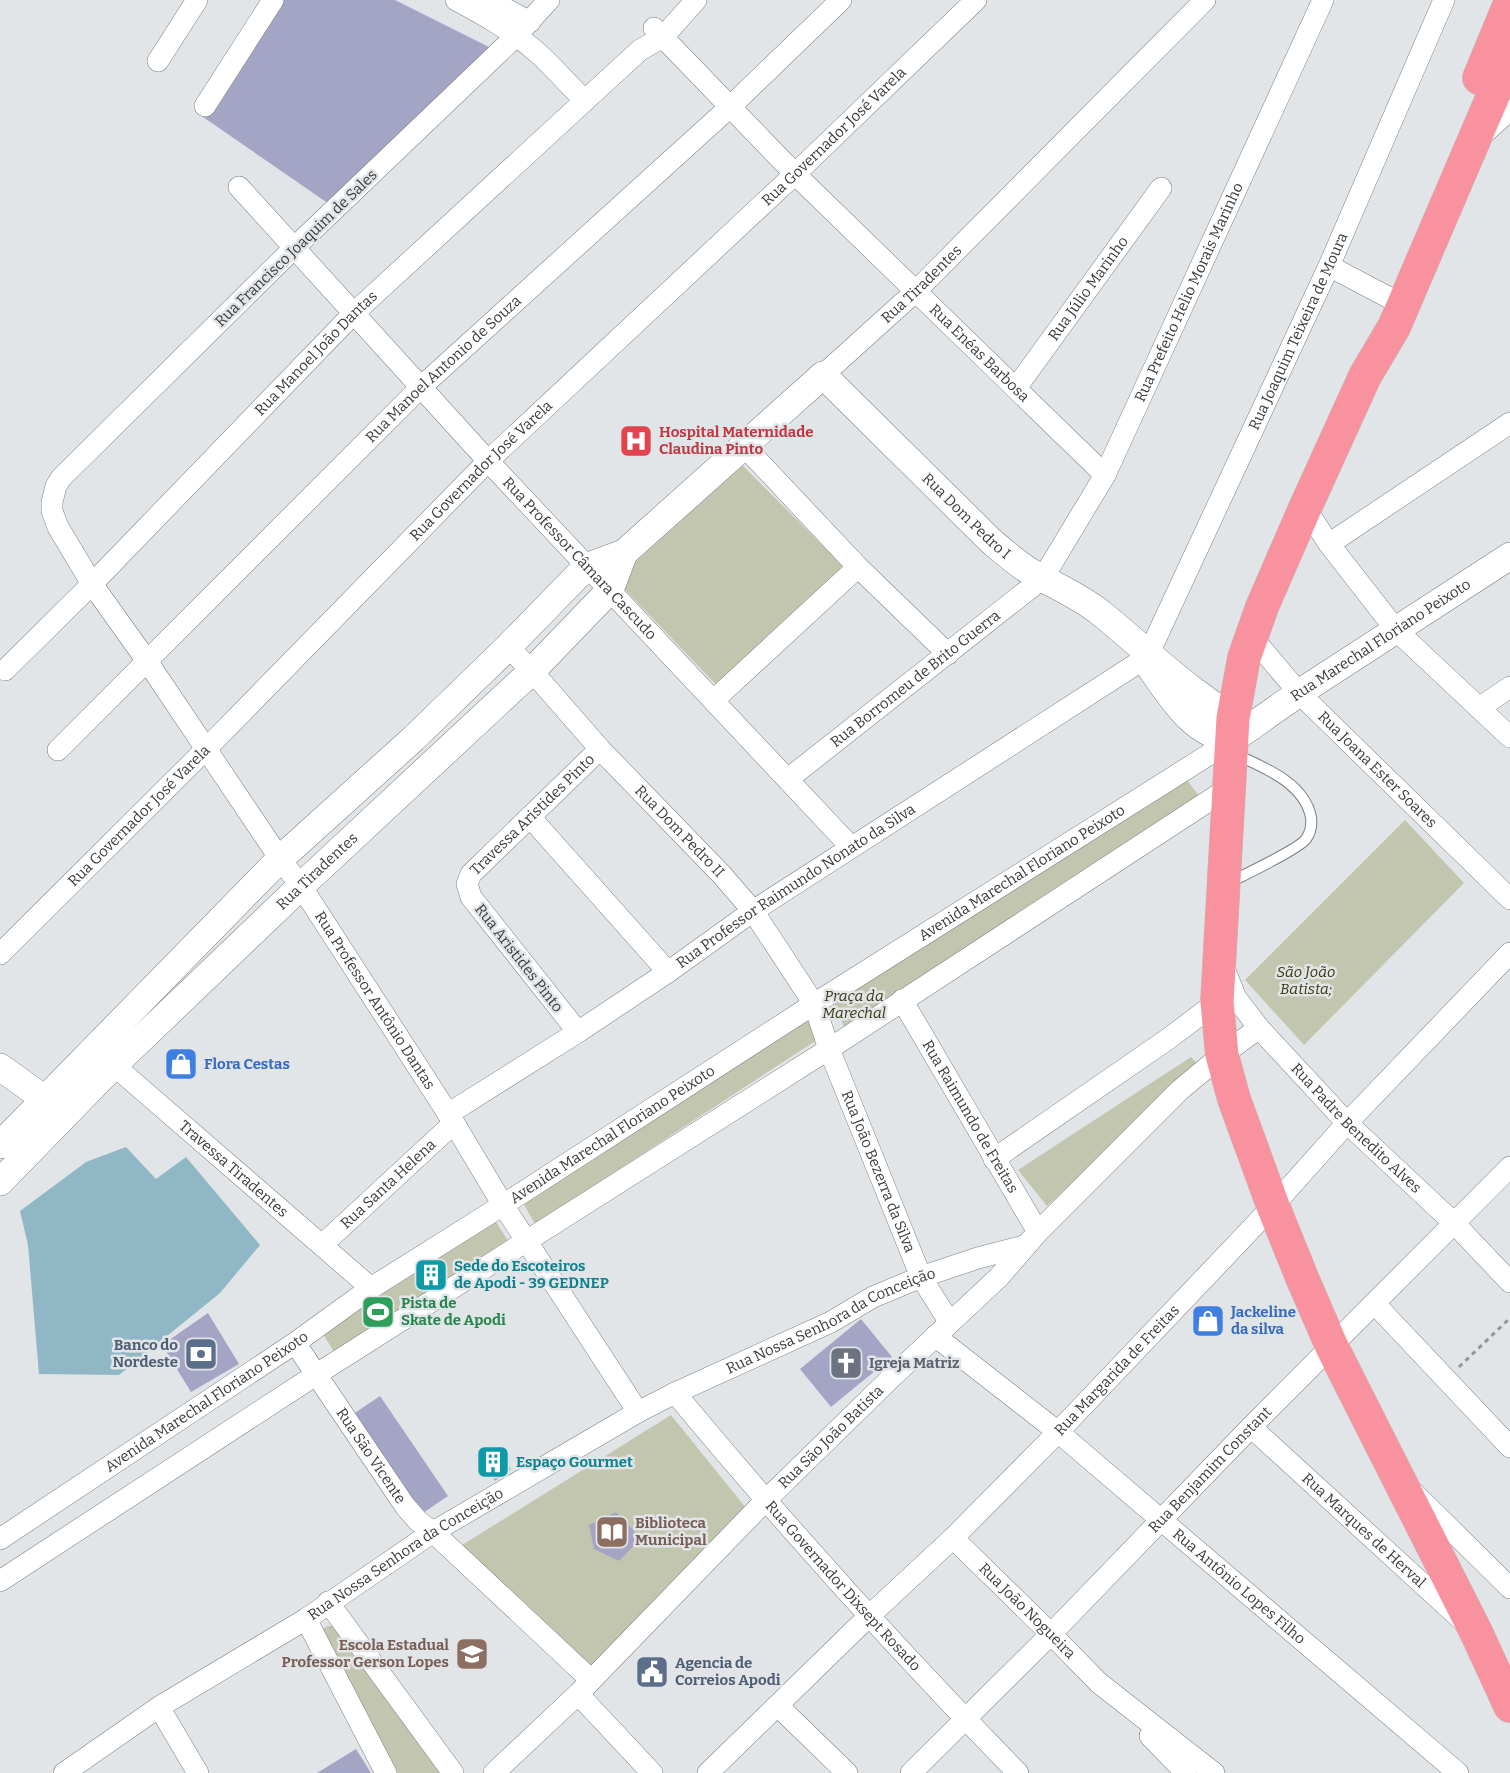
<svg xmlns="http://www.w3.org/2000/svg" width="1510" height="1773" viewBox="0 0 1510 1773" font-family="Bitter,serif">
  <rect width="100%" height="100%" fill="#e2e5e8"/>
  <g fill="#c3c6ae">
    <polygon points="742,465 849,572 723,692 616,580"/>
    <polygon points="1184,776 1199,796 845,1029 832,999"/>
    <polygon points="1405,820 1464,883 1304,1045 1245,980"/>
    <polygon points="811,1016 820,1038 535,1224 523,1203"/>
    <polygon points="1191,1057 1200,1067 1047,1206 1018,1170"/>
    <polygon points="493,1217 508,1241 337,1357 322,1332"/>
    <polygon points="671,1415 750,1513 588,1671 462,1545"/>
    <polygon points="335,1625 445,1773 397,1773 320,1636 325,1627"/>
  </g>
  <polygon fill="#90b7c5" points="126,1147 156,1179 186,1157 260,1245 220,1293 119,1375 39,1374 28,1245 20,1211 86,1162"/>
  <g fill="#a4a5c5">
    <polygon points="281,0 395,0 491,48 332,206 203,117"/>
    <polygon points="432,1263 443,1280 431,1288 420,1270"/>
    <polygon points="208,1313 239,1364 191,1392 162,1345"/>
    <polygon points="861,1319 892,1357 831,1407 800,1369"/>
    <polygon points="380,1396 448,1496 417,1517 349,1417"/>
    <polygon points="491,1445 511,1469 495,1481 476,1455"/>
    <polygon points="616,1512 641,1538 619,1561 594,1549 589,1525"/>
    <polygon points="356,1749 371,1773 317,1773"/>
  </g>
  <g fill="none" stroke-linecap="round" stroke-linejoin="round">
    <defs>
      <path id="service" d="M1230,882c14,-7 69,-33 76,-43 5,-7 6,-14 5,-22 -7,-34 -46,-49 -74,-62"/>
      <g id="minor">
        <path d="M456,0c30,16 58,32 83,54 16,15 31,32 46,47"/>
        <polyline points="489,0 530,22"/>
        <path id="s1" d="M549,0l-33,36 -221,211 -234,231 -5,8 -4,16v9l6,16 34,57 55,77 133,198 21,27 153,237 49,82 135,207"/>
        <path id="s2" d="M654,28l141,146 310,301"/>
        <polyline points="158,61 197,0"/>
        <polyline points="205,106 273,0"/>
        <polyline points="1481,136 1510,110"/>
        <path id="s3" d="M239,187l249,274 363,386"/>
        <polyline points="1329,266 1403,305"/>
        <path id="s4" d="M823,375l93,-84 289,-291"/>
        <path id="s5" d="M1016,388l145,-200"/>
        <polyline points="745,447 858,567 948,654"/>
        <polyline points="1305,508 1329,544 1396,630 1510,737"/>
        <polyline points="1329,544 1510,423"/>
        <path id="s6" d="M1251,636l48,57 211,206"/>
        <path id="s7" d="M508,647l24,24 68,78 122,126 31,36 61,93 15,45 92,228 29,46"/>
        <path id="s8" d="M5,670l87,-86 262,-271 286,-263 23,-13 33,-37"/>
        <polyline points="714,700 858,567"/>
        <polyline points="1479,708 1510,687"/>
        <path id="s9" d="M58,750l363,-363 310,-281 110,-106"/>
        <path id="s10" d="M788,779l255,-201 62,-103 218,-475"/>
        <polyline points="530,817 668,972"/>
        <path id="s11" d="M0,954l207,-206 281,-287 307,-287 181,-174"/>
        <path id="s12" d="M1223,966l13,32 23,30 88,95 107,100 56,59"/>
        <path id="s13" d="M902,1000l136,232"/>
        <path id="s14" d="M578,1032l-107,-135 -4,-13 4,-10 129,-125"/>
        <path id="s15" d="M102,1055l269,233"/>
        <path id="s16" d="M448,1114l130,-82 90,-60 85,-61 391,-252 5,-6 180,-387 115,-266"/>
        <polyline points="994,1159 1168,1039 1217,1002"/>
        <path id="s17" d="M322,1245l132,-122"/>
        <polyline points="1375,1304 1510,1447"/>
        <path id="s18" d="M935,1336l123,96 400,341"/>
        <path id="s19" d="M295,1343l110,163 13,15 15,11 158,148"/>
        <path id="s20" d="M675,1393c109,131 223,258 343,380"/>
        <path id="s21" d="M1251,1427l212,194"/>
        <polyline points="1415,1494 1510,1588"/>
        <path id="s22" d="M953,1538l98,96 48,49 115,90"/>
        <path id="s23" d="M0,1539l295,-196 76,-55 132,-83 311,-201 418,-264"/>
        <polyline points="0,1581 317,1374 829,1049 1230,787"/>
        <polyline points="328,1602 453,1773"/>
        <polyline points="306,1619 386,1773"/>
        <polyline points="578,1694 652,1773"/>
        <polyline points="778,1706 847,1773"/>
        <polyline points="159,1707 198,1773"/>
        <polyline points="1150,1736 1186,1773"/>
        <path id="s24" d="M64,1773l95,-66 147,-88 127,-87 205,-120 37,-19 156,-71 42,-25 48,-20 57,-19 46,-12"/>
        <path id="s25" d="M494,1773l84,-79 187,-193 127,-124 107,-100 39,-45 142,-142 42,-35 37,-27"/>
        <path id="s26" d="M708,1773l160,-156 85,-79 105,-106 215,-226 74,-83 163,-170"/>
        <path id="s27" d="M911,1773l140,-139 200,-207 259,-260"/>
      </g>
      <g id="tertiary">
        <path id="s28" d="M1151,669c21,29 41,65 81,71l67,-47 211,-137"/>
        <polyline points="0,1067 57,1108"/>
        <path id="s29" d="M0,1145l280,-286 134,-121 94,-91 78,-80 38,-14 199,-178 168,166c13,11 25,22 40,31 24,14 49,24 71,42 48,39 93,85 149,113"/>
        <path id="s30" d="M0,1182l113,-116 188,-180 231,-215 78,-81 14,-37"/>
      </g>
      <g id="trunk">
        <polyline points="1510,56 1394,327 1365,376 1305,508 1262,607 1244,658 1233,718 1217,1002 1222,1055 1234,1099 1273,1206 1303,1280 1332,1347 1477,1634 1510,1706"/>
        <polyline points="1479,78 1510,3"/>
      </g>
    </defs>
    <use href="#service" stroke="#7d8083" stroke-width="12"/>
    <use href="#minor" stroke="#7d8083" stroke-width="22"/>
    <use href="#tertiary" stroke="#7d8083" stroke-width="28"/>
    <use href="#trunk" stroke="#c0c0c1" stroke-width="34"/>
    <polyline stroke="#939597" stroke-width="3" stroke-dasharray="4.5 4.5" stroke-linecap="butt" points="1459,1367 1510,1318"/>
    <use href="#service" stroke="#fff" stroke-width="10"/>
    <use href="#minor" stroke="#fff" stroke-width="21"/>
    <use href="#tertiary" stroke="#fff" stroke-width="27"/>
    <use href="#trunk" stroke="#f8929f" stroke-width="33"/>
  </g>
  <defs>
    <symbol id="hospital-square" viewBox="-11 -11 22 22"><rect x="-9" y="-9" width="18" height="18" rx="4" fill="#e0444e" stroke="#e2e5e8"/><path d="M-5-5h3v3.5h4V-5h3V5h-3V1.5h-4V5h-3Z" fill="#fff"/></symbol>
    <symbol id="shop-square" viewBox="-11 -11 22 22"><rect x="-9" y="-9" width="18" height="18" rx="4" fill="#3f7fe0" stroke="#e2e5e8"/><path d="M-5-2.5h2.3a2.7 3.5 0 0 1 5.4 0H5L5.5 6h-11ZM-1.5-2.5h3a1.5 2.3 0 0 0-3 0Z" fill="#fff"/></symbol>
    <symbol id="building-square" viewBox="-11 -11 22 22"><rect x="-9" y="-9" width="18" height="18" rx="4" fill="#0f9aa8" stroke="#e2e5e8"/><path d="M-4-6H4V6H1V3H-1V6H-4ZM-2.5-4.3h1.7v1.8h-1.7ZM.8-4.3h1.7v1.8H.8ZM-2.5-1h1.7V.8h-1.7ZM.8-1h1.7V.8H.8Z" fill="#fff"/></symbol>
    <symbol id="stadium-square" viewBox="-11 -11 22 22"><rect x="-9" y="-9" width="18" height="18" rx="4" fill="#2e9e5b" stroke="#e2e5e8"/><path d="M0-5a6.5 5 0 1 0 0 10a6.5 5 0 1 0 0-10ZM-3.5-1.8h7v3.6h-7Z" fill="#fff"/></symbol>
    <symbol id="bank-square" viewBox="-11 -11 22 22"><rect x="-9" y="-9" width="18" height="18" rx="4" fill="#5c6f8a" stroke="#e2e5e8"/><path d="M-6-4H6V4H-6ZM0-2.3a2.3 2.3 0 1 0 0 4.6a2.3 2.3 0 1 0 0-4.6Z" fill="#fff"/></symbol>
    <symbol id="church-square" viewBox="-11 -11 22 22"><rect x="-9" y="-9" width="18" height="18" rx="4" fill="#6b7280" stroke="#e2e5e8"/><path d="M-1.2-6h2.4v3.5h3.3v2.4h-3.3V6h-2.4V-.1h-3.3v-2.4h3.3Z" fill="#fff"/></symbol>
    <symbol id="library-square" viewBox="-11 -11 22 22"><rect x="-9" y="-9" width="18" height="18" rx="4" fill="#8d6e63" stroke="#e2e5e8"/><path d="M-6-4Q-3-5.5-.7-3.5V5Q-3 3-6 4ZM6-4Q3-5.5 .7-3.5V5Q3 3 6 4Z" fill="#fff"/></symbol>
    <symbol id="school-square" viewBox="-11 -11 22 22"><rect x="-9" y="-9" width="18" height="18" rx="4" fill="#8d6e63" stroke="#e2e5e8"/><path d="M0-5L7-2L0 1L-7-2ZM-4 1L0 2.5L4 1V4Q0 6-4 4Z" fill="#fff"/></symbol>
    <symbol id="civic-square" viewBox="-11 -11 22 22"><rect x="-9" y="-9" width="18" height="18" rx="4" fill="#5c6f8a" stroke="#e2e5e8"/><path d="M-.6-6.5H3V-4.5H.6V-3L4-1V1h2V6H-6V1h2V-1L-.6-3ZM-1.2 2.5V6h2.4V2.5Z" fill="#fff"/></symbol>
  </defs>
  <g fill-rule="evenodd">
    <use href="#hospital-square" x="617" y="422" width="38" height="38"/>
    <use href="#shop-square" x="162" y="1045" width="38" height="38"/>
    <use href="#building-square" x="412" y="1256" width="38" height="38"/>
    <use href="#stadium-square" x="359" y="1293" width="38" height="38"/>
    <use href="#shop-square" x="1189" y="1302" width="38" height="38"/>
    <use href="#bank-square" x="182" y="1335" width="38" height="38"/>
    <use href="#church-square" x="827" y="1344" width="38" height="38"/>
    <use href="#building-square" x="474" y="1443" width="38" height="38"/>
    <use href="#library-square" x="593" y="1513" width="38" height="38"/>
    <use href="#school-square" x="453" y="1635" width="38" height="38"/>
    <use href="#civic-square" x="633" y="1653" width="38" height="38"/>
  </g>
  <g text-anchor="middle" stroke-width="5" stroke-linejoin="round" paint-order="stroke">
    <g font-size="15" fill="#3a3b3c" stroke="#e2e5e8">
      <text dy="5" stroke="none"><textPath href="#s11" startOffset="1168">Rua Governador José Varela</textPath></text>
      <text transform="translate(296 248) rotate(-44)" y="5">Rua Francisco Joaquim de Sales</text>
      <text dy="5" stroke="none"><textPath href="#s4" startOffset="134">Rua Tiradentes</textPath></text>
      <text dy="5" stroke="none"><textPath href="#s5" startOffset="123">Rua Júlio Marinho</textPath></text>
      <text dy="5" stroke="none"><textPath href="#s10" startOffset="646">Rua Prefeito Helio Morais Marinho</textPath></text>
      <text dy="5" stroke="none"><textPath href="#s16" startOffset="1194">Rua Joaquim Teixeira de Moura</textPath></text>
      <text dy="5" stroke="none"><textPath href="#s8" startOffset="444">Rua Manoel João Dantas</textPath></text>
      <text dy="5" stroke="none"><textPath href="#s2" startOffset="460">Rua Enéas Barbosa</textPath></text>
      <text dy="5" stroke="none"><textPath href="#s9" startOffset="542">Rua Manoel Antonio de Souza</textPath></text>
      <text dy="5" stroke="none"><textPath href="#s11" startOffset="682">Rua Governador José Varela</textPath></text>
      <text dy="5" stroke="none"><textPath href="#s29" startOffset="1332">Rua Dom Pedro I</textPath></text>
      <text dy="5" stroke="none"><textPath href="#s3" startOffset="504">Rua Professor Câmara Cascudo</textPath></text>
      <text dy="5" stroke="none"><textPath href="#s28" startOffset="290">Rua Marechal Floriano Peixoto</textPath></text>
      <text dy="5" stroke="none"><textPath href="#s10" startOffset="162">Rua Borromeu de Brito Guerra</textPath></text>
      <text dy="5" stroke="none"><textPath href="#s6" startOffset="184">Rua Joana Ester Soares</textPath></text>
      <text dy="5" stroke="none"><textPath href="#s11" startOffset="196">Rua Governador José Varela</textPath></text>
      <text dy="5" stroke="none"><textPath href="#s14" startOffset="282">Travessa Aristides Pinto</textPath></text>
      <text dy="5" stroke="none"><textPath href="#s7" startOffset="252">Rua Dom Pedro II</textPath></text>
      <text dy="5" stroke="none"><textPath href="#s30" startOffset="444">Rua Tiradentes</textPath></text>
      <text dy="5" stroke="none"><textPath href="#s23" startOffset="1220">Avenida Marechal Floriano Peixoto</textPath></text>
      <text dy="5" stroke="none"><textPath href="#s16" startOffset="416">Rua Professor Raimundo Nonato da Silva</textPath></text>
      <text transform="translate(519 958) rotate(52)" y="5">Rua Aristides Pinto</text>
      <text dy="5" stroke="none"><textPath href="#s1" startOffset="1305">Rua Professor Antônio Dantas</textPath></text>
      <text dy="5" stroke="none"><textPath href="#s13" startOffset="135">Rua Raimundo de Freitas</textPath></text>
      <text dy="5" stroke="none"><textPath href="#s12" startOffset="212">Rua Padre Benedito Alves</textPath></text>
      <text dy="5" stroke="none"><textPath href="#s23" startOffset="734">Avenida Marechal Floriano Peixoto</textPath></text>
      <text dy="5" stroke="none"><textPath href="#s15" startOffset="174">Travessa Tiradentes</textPath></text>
      <text dy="5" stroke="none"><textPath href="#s7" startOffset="651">Rua João Bezerra da Silva</textPath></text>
      <text dy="5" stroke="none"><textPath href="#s17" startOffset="90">Rua Santa Helena</textPath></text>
      <text dy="5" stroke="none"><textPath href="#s24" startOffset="892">Rua Nossa Senhora da Conceição</textPath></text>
      <text dy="5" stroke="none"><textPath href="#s26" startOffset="574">Rua Margarida de Freitas</textPath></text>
      <text dy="5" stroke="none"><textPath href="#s23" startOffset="248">Avenida Marechal Floriano Peixoto</textPath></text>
      <text dy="5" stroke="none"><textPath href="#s25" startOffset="476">Rua São João Batista</textPath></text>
      <text dy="5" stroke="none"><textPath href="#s19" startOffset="136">Rua São Vicente</textPath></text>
      <text dy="5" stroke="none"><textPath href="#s27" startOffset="426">Rua Benjamim Constant</textPath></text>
      <text dy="5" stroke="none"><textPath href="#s21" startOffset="153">Rua Marques de Herval</textPath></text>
      <text dy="5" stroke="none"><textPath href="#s24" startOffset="406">Rua Nossa Senhora da Conceição</textPath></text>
      <text dy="5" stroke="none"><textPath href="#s20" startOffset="256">Rua Governador Dixsept Rosado</textPath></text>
      <text dy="5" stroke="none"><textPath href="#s18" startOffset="394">Rua Antônio Lopes Filho</textPath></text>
      <text dy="5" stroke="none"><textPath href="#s22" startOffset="104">Rua João Nogueira</textPath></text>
    </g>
    <g font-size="15" font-weight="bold" fill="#be3a42" stroke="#e2e5e8" text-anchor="start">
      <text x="659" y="437">Hospital Maternidade<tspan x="659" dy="17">Claudina Pinto</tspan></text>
    </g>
    <g font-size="15" font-style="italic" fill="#37390e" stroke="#e2e5e8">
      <text x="1306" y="977">São João<tspan x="1306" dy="17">Batista;</tspan></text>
      <text x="854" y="1001">Praça da<tspan x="854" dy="17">Marechal</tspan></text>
    </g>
    <g font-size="15" font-weight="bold" fill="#366cbe" stroke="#e2e5e8" text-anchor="start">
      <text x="204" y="1069">Flora Cestas</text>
      <text x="1231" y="1317">Jackeline<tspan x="1231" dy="17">da silva</tspan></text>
    </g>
    <g font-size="15" font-weight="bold" fill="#0d838f" stroke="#e2e5e8" text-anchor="start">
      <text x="454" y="1271">Sede do Escoteiros<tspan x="454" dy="17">de Apodi - 39 GEDNEP</tspan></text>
      <text x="516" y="1467">Espaço Gourmet</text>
    </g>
    <g font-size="15" font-weight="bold" fill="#27864d" stroke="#e2e5e8" text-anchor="start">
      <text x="401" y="1308">Pista de<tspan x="401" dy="17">Skate de Apodi</tspan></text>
    </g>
    <g font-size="15" font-weight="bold" fill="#4e5e75" stroke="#e2e5e8" text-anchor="end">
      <text x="178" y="1350">Banco do<tspan x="178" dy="17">Nordeste</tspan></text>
      <text x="675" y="1668" text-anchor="start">Agencia de<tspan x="675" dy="17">Correios Apodi</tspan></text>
    </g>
    <g font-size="15" font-weight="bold" fill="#5b616d" stroke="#e2e5e8" text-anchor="start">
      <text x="869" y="1368">Igreja Matriz</text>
    </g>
    <g font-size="15" font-weight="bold" fill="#785e54" stroke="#e2e5e8" text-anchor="start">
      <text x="635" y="1528">Biblioteca<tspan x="635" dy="17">Municipal</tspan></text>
      <text x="449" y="1650" text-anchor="end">Escola Estadual<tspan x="449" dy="17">Professor Gerson Lopes</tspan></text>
    </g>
  </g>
</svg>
